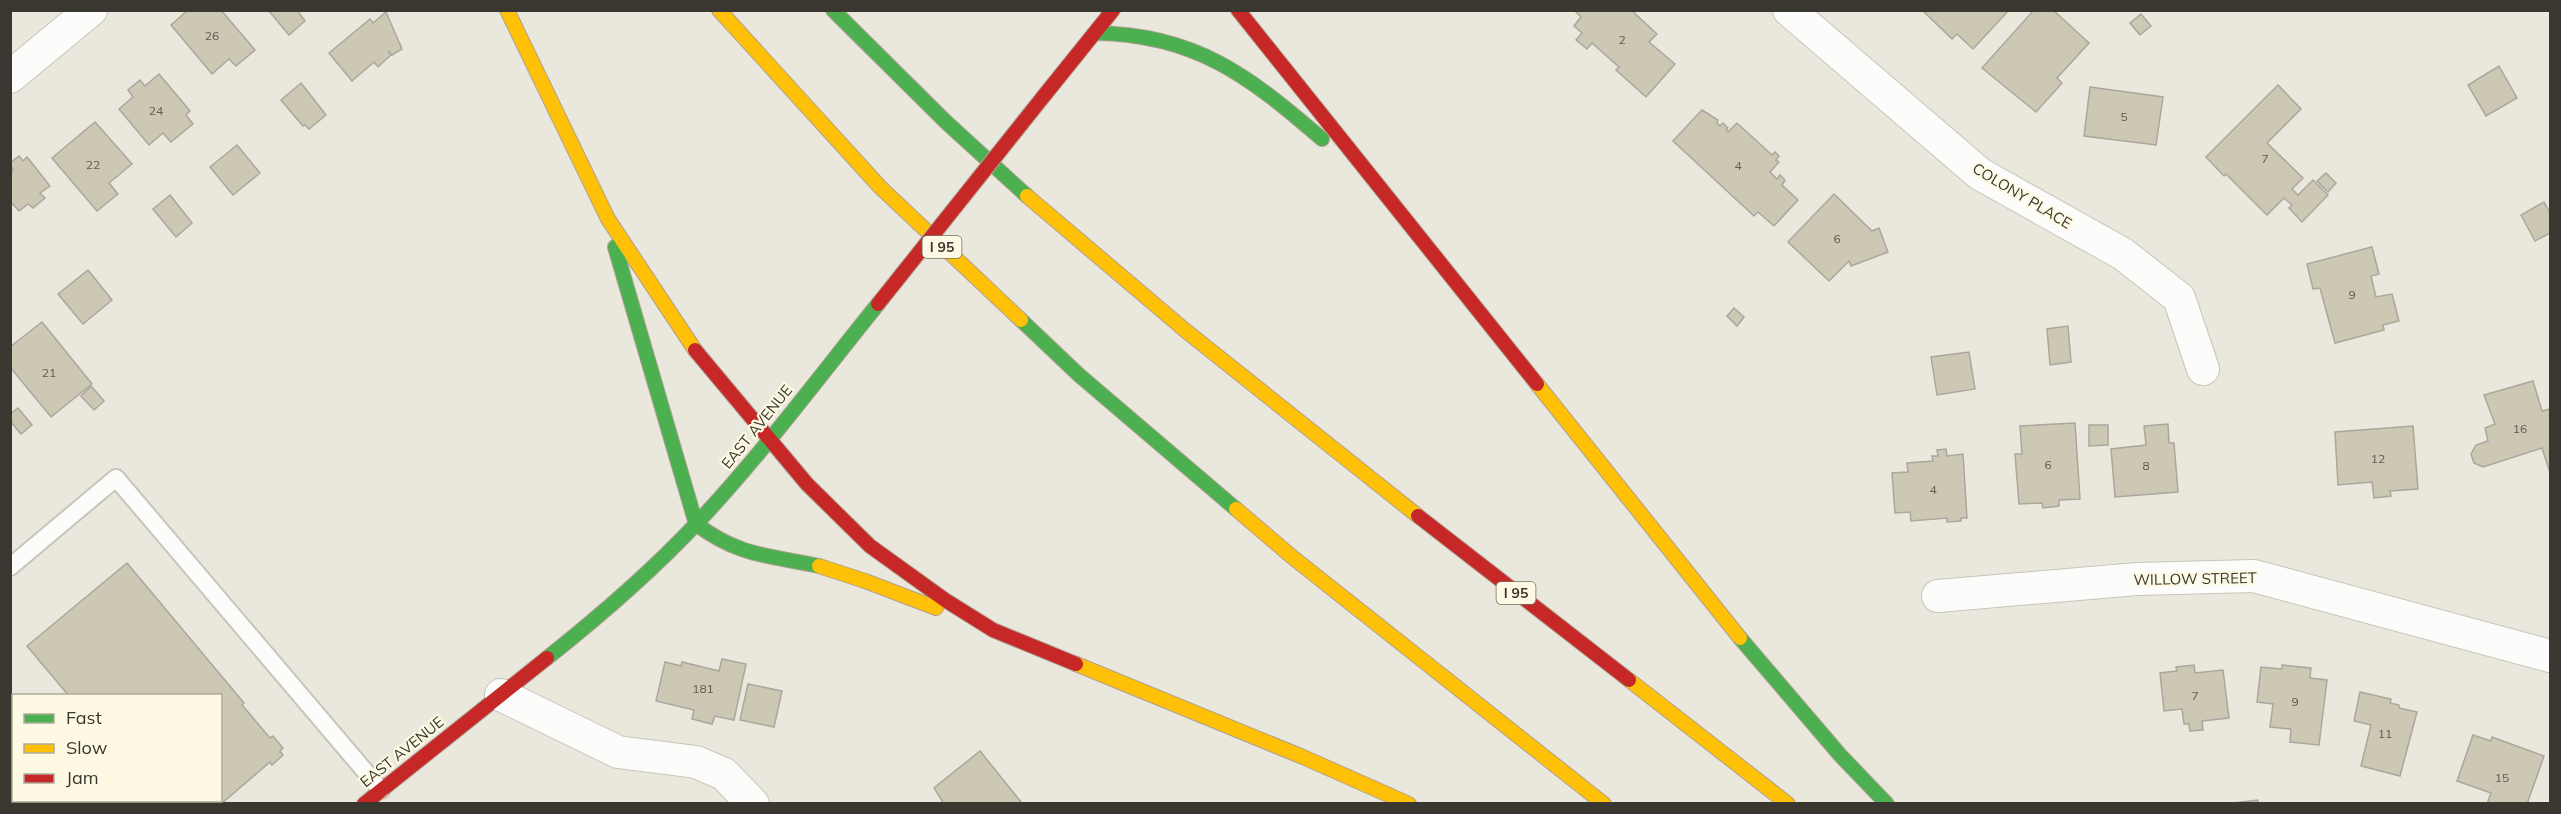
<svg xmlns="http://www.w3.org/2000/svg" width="2561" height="814" viewBox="0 0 2561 814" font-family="Mulish,sans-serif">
  <rect width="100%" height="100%" fill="#eae8dc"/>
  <g fill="#ccc8b4" stroke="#a9a79e" stroke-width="1.5">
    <polygon points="188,10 221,10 255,50 236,66 229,59 212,74 171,25"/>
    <polygon points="268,10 297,10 305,21 289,35"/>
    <polygon points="1574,10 1631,10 1657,34 1649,42 1675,64 1646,97 1616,70 1619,67 1592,43 1587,49 1576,40 1582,33 1574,26 1581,17"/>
    <polygon points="1922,10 2009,10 1973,49 1957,34 1952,39"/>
    <polygon points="2034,10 2053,10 2089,43 2057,78 2062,83 2036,112 1982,68"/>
    <polygon points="386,12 402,49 392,55 388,51 391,55 378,67 374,62 352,81 329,53 370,19 373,23"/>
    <polygon points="2141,14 2151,26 2140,35 2130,23"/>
    <polygon points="2499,66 2517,98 2486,116 2468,85"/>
    <polygon points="159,74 190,111 186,115 193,124 171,142 163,133 149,145 119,109 133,97 128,90 140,80 145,86"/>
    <polygon points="301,83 326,115 309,129 305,125 303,126 281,100"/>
    <polygon points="2278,85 2301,109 2267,143 2303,178 2292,189 2298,195 2313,180 2328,195 2302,222 2289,208 2292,205 2284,198 2267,215 2226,174 2224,176 2206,157"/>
    <polygon points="2090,87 2163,97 2156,145 2084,136"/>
    <polygon points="1702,110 1718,120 1717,123 1720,126 1723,123 1728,128 1726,130 1728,132 1737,123 1772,155 1775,152 1779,156 1776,160 1779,162 1770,172 1777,179 1780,175 1785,180 1782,185 1798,200 1774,226 1758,212 1754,216 1673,141"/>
    <polygon points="95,122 132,164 109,183 118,194 97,211 52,158"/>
    <polygon points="237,145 260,173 233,195 210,167"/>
    <polygon points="19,156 23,161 27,157 50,186 40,193 45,198 33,208 28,204 19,211 10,201 10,171 13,170 10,163"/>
    <polygon points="2326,173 2336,183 2328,192 2317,181"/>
    <polygon points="1834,194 1872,231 1879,228 1888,252 1851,266 1849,261 1829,281 1788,242"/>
    <polygon points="170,195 192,223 176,237 153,209"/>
    <polygon points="2544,202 2550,213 2550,233 2535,241 2521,215"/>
    <polygon points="2372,247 2379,274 2371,276 2376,297 2392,294 2399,321 2383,325 2384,330 2335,343 2320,288 2313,289 2307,264"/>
    <polygon points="88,270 112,300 83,324 58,294"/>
    <polygon points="1734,308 1744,317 1737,326 1727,316"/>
    <polygon points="42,322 92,384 51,417 10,367 10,347"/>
    <polygon points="2068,326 2071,362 2050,365 2047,329"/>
    <polygon points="1969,352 1975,389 1937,395 1931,357"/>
    <polygon points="2533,381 2542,411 2550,409 2550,473 2542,448 2483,467 2474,463 2471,454 2476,445 2488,441 2485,428 2495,424 2484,395"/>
    <polygon points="91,386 104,401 94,410 81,396"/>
    <polygon points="18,408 32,425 21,434 10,421 10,414"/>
    <polygon points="2075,423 2080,499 2059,500 2059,506 2043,508 2042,503 2019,504 2015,454 2022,454 2020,426"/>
    <polygon points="2168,424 2169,443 2174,443 2178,492 2115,497 2111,449 2146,445 2144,426"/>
    <polygon points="2089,425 2108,425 2108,445 2089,446"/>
    <polygon points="2413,426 2418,489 2390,491 2391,496 2374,498 2372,482 2338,485 2335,432"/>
    <polygon points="1946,449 1947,456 1963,454 1967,518 1961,518 1961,521 1947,522 1947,518 1911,521 1910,512 1895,513 1892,473 1908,472 1907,463 1933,461 1932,456 1938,456 1937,450"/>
    <polygon points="127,563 244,703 242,705 270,738 273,736 283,748 280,751 283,755 272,765 270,762 221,804 164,804 161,800 220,800 220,696 69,696 27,646"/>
    <polygon points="722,659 746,664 734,720 715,716 712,724 692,719 694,710 656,701 665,662 681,666 682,662 719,671"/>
    <polygon points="2194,665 2195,673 2223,670 2229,718 2202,721 2203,730 2190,731 2189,724 2184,724 2182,709 2164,711 2160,673 2177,671 2176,667"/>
    <polygon points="2282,665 2311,668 2310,678 2327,680 2319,745 2290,742 2291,729 2270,727 2273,704 2257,702 2261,667 2282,669"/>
    <polygon points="748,684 782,691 774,727 740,720"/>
    <polygon points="2360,692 2391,699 2390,703 2399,705 2399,708 2417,712 2400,776 2361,766 2371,725 2354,721"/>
    <polygon points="2473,735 2491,741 2492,737 2544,756 2527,804 2487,804 2491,793 2457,781"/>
    <polygon points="980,751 1021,802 1019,804 944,804 934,788"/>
    <polygon points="2258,800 2258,804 2224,804"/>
  </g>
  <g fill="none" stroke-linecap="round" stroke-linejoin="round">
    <defs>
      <polyline id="lane" points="10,567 116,478 381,790"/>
      <g id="street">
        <polyline points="1789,10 1980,174 2123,254 2179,298 2203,369"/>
        <polyline points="10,77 91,10"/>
        <polyline points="1938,596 2137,579 2254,576 2550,656"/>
        <polyline points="501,695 618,752 696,762 724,774 753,804"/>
        <polyline points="10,710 14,713"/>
        <polyline points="88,800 91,804"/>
      </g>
      <g id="fast">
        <polyline points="833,10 946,122 1027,196"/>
        <path d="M1095,33c100,1 154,43 227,106"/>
        <path d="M615,247l81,277c44,33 73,31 123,42"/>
        <polyline points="1021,320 1079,375 1236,509"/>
        <polyline points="1740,638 1840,755 1887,804"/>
        <path d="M547,658c53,-42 104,-86 150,-135 65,-69 122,-146 181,-219"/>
      </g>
      <g id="slow">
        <polyline points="507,10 608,219 695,350"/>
        <polyline points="719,10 880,187 1021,320"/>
        <polyline points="1027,196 1186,331 1418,516"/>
        <polyline points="1537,384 1740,638"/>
        <polyline points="1236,509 1291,556 1604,804"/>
        <polyline points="819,566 865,581 936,608"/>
        <polyline points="1076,664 1303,757 1409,804"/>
        <polyline points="1629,680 1788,804"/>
      </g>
      <g id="jam">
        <polyline points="1238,10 1537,384"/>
        <polyline points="1043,97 1113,10"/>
        <polyline points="695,350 807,484 870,546 945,600 993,630 1076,664"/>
        <polyline points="1418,516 1629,680"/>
        <polyline points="364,804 547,658"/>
      </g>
    </defs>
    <use href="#lane" stroke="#c7c5bb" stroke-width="20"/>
    <use href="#street" stroke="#c7c5bb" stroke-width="34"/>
    <use href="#fast" stroke="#afa093" stroke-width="16"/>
    <use href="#slow" stroke="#afa093" stroke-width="16"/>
    <use href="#jam" stroke="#afa093" stroke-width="16"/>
    <use href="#lane" stroke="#fcfcfa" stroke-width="16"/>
    <use href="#street" stroke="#fcfcfa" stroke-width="32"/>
    <use href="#fast" stroke="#4caf50" stroke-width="14"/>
    <use href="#slow" stroke="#ffc107" stroke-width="14"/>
    <use href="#jam" stroke="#c62828" stroke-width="14"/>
    <defs>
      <polyline id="jam-bridge" points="878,304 1043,97"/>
    </defs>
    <use href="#jam-bridge" stroke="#afa093" stroke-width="16" stroke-linecap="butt"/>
    <use href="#jam-bridge" stroke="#c62828" stroke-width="14"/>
  </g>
  <g text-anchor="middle" stroke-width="4.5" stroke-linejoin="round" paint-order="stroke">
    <g font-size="12" fill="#5e5b50">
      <text x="212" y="40">26</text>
      <text x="1622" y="44">2</text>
      <text x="156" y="115">24</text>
      <text x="2124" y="121">5</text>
      <text x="2265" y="163">7</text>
      <text x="93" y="169">22</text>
      <text x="1738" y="170">4</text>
      <text x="1837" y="243">6</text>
      <text x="2352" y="299">9</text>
      <text x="49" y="377">21</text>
      <text x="2520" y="433">16</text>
      <text x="2378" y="463">12</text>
      <text x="2048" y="469">6</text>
      <text x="2146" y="470">8</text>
      <text x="1933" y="494">4</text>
      <text x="703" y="693">181</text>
      <text x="2195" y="700">7</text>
      <text x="2295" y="706">9</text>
      <text x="2385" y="738">11</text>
      <text x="2502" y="782">15</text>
    </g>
    <g fill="#fdf9e3" stroke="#747165" stroke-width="1.5">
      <rect x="922.5" y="236" width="39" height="22" rx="4.5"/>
      <rect x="1496.5" y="582" width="39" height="22" rx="4.5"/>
    </g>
    <g font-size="14" font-weight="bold" fill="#39372f">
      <text x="942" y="252">I 95</text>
      <text x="1516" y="598">I 95</text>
    </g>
    <g font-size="15" fill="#39372f" stroke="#fdf9e3">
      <text transform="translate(2022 196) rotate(31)" y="5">COLONY PLACE</text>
      <text transform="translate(757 427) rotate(-51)" y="5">EAST AVENUE</text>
      <text transform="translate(2195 579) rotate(-1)" y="5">WILLOW STREET</text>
      <text transform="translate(402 752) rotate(-39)" y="5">EAST AVENUE</text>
    </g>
  </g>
  <rect width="2561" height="814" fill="none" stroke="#39372f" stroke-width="24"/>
  <rect x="12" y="694" width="210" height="108" fill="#fdf9e3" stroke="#afab9b" stroke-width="1.5"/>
  <rect x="24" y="714" width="30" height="9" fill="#4caf50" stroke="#afab9b" stroke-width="1.5"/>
  <text x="66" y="724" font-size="18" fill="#39372f">Fast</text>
  <rect x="24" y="744" width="30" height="9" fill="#ffc107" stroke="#afab9b" stroke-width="1.5"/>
  <text x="66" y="754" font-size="18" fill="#39372f">Slow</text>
  <rect x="24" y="774" width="30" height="9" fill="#c62828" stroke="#afab9b" stroke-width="1.5"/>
  <text x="66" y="784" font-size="18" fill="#39372f">Jam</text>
</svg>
